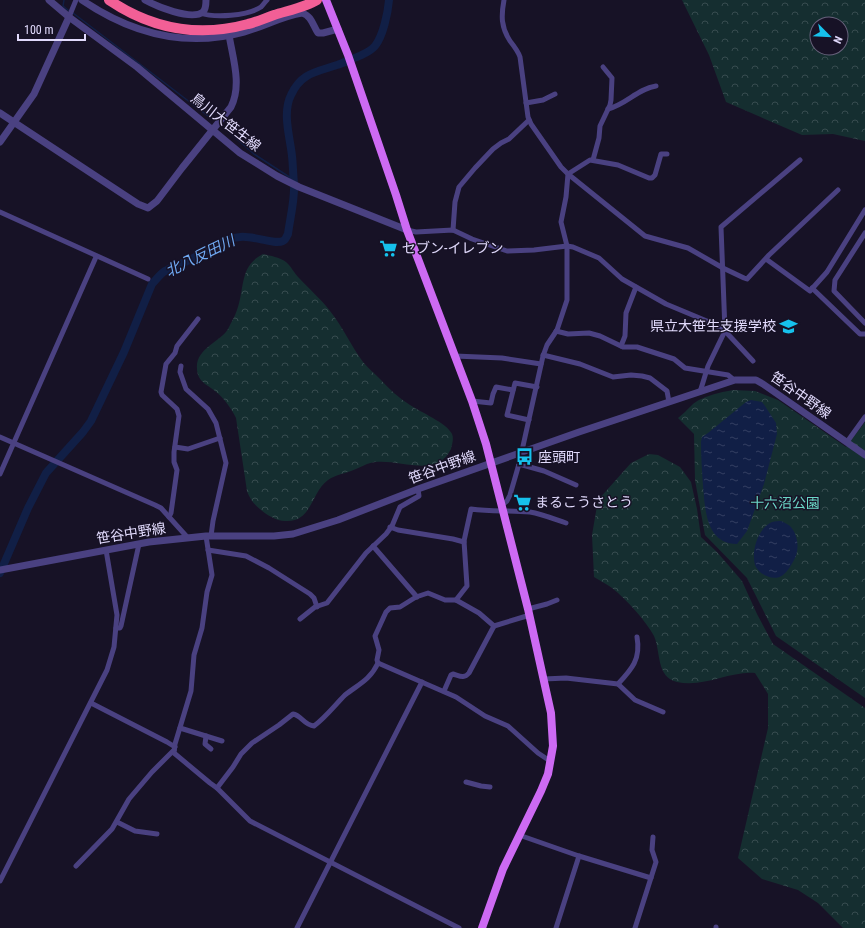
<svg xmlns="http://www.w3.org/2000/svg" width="865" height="928" viewBox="0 0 865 928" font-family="'Roboto Condensed','Noto Sans JP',sans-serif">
  <defs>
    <pattern id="forest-crowns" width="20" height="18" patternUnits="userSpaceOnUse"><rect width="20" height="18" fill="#152e30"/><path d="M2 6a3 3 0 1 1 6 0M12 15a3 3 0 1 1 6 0" fill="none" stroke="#374c4f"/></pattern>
    <pattern id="water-ripples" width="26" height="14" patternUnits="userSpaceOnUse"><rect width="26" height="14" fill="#111f46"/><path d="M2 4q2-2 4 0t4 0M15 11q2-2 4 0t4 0" fill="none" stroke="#333f62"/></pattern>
  </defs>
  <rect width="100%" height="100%" fill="#171226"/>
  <g fill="url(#forest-crowns)" fill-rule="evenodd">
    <path d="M682,0h183v141l-32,-7 -31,1 -76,-33 -17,-47zM817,24h24v24h-24z"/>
    <path d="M263,254c8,2 16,3 23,8 5,4 8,11 13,16 10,11 22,21 31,33 13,16 21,35 33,51 5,6 12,12 17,17 9,10 19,19 30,26 10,7 37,18 42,29 2,5 0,10 -1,15 -16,33 -58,5 -84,15 -5,2 -10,5 -16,7 -8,3 -16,4 -23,9 -17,12 -16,43 -43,41 -11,0 -26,-11 -33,-20 -2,-3 -4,-7 -5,-10l-11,-73c-5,-10 -12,-20 -21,-27 -6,-5 -14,-8 -17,-16 -7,-26 21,-31 30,-46 3,-6 7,-13 9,-19 8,-22 2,-44 26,-56z"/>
    <path d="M733,390l22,1 23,9 68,47 19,-25v276l-89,-62 -29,-58 -42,-43 -10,-55 -1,-46 -16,-16c5,-4 9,-8 14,-13 8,-8 29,-13 41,-15z"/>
    <path d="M649,454l9,1 22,12 11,15 6,27 4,28 16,15 25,29 15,33 16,30 92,64v220h-22l-25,-25 -20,-13 -36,-11 -24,-21 30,-130v-34l-13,-21c-26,-2 -51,15 -78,9 -21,-5 -16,-30 -23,-46 -8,-15 -28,-37 -42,-48 -5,-4 -12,-7 -18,-11l-2,-42 6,-35 33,-37z"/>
  </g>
  <g fill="url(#water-ripples)">
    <path d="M751,400l11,2 3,4 11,17 1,11 -13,50 -17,47 -10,13c-31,0 -32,-35 -34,-58 -1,-15 -2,-29 -2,-44l1,-5 6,-4 38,-31z"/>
    <path d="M781,521c3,1 6,3 9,5 8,8 10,24 4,34 -3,5 -6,11 -11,15 -9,7 -24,0 -28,-10 -4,-14 3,-37 17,-43 3,-1 7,-1 9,-1z"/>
  </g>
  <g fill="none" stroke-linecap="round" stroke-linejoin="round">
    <g stroke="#111f46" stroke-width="1.5">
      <polyline points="64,0 63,6 69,11"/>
      <polyline points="73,13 212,119"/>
      <polyline points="230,133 254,154 294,180"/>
    </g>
    <path stroke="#111f46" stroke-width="8" d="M0,573l28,-65 18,-35 37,-41 8,-11 33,-69 28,-68c4,-4 8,-10 13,-13 7,-4 15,-6 22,-10 18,-8 34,-22 53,-24 12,-2 34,8 43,4 3,-1 3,-4 5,-7 2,-16 7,-34 6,-51 -1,-9 -1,-18 -2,-27 -2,-19 -10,-43 -1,-61 10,-22 25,-23 46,-30 7,-2 13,-6 20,-8 6,-3 13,-5 18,-11 8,-10 13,-33 14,-46"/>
    <g stroke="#4a4181" stroke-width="5">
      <path d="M200,13c15,5 47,3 61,-6 2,-2 4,-5 6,-7"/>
      <polyline points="69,17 76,0"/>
      <polyline points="526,103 543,100 555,94"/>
      <path d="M608,109c19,-5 29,-20 48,-23"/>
      <polyline points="667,154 661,154 655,175 652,178 649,178 618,165 590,160 568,174 645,236 688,248 723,268 744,278 747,279 769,255 838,190"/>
      <polyline points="593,160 599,138 600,126 610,105 611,100 612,78 603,67"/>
      <polyline points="0,212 148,279"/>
      <polyline points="407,230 416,232 453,230 472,239 507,251 534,250 567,246 573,247 599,258 622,279 666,304 714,324 725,331 753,361"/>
      <polyline points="453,230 455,202 459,187 475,168 493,149 501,143 509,139 529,120"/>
      <polyline points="865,233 835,280 834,291 865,323"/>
      <polyline points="766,259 810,291 827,272 865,210"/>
      <polyline points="812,288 860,334 865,334"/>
      <polyline points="556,331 568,334 589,333 600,336 623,347 637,347 674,359 685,368 728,375 734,380"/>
      <polyline points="621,346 625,336 626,313 636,287"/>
      <polyline points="543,355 580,364 613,377 631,375 642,376 650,378 667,391 669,402"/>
      <polyline points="455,356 502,358 541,364"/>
      <polyline points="181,366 180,372 186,389 208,409 216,423 226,463 213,521 211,536"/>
      <polyline points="700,392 708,366 725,331 721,227 800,160"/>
      <polyline points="472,401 491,403 493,394 496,387 513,390"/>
      <polyline points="529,420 507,415 515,383 537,387"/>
      <polyline points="0,437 155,505 161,508 188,538"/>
      <polyline points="847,442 865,417"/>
      <polyline points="175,447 188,449 220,438"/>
      <polyline points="519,464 544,471 576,485"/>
      <polyline points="0,474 96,257"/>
      <path d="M502,505l5,-4 3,-6 9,-31 24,-108 4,-11 10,-15 10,-30v-54l-6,-24 5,-25 2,-23 -7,-7 -30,-43 -3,-7 -8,-60c-2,-6 -6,-11 -10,-16 -9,-14 -9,-25 -6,-41"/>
      <polyline points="169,517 171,513 177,470 174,462 174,452 179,416 177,409 162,395 161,392 166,364 175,353 177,346 198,319"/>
      <polyline points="390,527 398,530 453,539 464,542"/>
      <polyline points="206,536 212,575 207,592 202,628 194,655 191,691 175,744 174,753 210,783 217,788 250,821 459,928"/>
      <polyline points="373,546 417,597"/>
      <polyline points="208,550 246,556 269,568 310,594 314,598 317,607"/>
      <path d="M456,600l11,-14 -3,-45 7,-32c20,3 39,1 59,3 12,2 24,7 36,11"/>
      <polyline points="528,609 547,604 557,600"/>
      <polyline points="300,619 315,607 327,603 366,553 386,534 392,526 400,507 419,496 418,489"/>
      <polyline points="494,626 530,615"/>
      <polyline points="116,628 120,628 121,626 139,544"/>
      <path d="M378,663l-1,-3 2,-10 -4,-14 11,-24 4,-4 10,-1 16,-10 12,-4 17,7h11l23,13 15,13 -25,47c-5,6 -9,3 -16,1l-2,1 -7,16"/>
      <path d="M544,679l22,-1 52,6c14,-15 23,-25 19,-47"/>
      <polyline points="618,684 635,700 663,712"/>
      <polyline points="91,703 167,742 175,747"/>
      <polyline points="180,728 222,741"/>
      <polyline points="206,736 205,744 211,749"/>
      <polyline points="466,782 481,786 490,787"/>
      <path d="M217,788l16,-21 8,-13 11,-11 27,-18 14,-11c8,1 11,11 21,12 12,-9 21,-21 31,-31 14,-11 25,-15 33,-32l78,34 29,19 23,10 30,27 12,8"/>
      <polyline points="117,822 135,831 157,834"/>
      <polyline points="519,835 579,856 651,878"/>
      <polyline points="76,866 112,829 129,799 152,772 174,750"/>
      <polyline points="0,881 107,670 114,647 117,615 106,550"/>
      <polyline points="297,928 422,682"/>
      <polyline points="556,928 579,856"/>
      <polyline points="635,928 656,862 652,850 653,837"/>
      <polyline points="716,928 716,927"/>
    </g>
    <g stroke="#4a4181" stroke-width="7">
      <polyline points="49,0 69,17 137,67 240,153 277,176 299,187 407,230"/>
      <path d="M82,0c50,34 103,48 162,32 19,-5 38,-16 58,-19 10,3 11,13 16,20h5l15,-4"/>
      <path d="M145,0c11,6 46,21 58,12 3,-3 3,-8 3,-12"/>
      <path d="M0,113l138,91 10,4 9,-7 25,-33 49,-61c11,-22 2,-48 -2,-72"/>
      <polyline points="0,142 34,94 69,17"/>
      <polyline points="0,570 149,542 206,536 274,536 293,534 338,520 418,489 579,432 735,380 756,380 763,384 865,455"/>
    </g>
    <polyline stroke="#cd6af3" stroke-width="8" points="326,0 348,55 396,195 407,230 472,401 486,444 528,609 551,713 553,746 548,774 541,791 503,869 482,928"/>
    <path stroke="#f25f96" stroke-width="10" d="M109,0c43,29 88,38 139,24 9,-2 17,-6 26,-9 12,-4 32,-8 43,-15"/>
  </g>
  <defs>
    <symbol id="supermarket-bare" viewBox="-9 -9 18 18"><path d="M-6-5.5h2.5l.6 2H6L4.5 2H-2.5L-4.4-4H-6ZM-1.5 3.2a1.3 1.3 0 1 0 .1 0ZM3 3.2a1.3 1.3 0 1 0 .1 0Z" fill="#16c1ec" stroke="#171226" stroke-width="2.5" paint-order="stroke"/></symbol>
    <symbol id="school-bare" viewBox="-9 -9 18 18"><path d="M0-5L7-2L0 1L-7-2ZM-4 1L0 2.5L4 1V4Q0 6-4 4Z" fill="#16c1ec" stroke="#171226" stroke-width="2.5" paint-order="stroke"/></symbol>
    <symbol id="bus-bare" viewBox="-9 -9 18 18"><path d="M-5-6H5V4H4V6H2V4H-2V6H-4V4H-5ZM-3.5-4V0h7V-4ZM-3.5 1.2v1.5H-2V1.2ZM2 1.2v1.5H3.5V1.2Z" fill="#16c1ec" stroke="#171226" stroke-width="2.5" paint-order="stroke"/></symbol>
  </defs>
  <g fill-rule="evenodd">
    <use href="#supermarket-bare" x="376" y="236" width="25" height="25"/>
    <use href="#school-bare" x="776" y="314" width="25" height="25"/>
    <use href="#bus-bare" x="512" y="444" width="25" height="25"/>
    <use href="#supermarket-bare" x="510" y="490" width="25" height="25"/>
  </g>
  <g text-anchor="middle" stroke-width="3" stroke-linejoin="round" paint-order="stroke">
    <g font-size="14" fill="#e1dafc" stroke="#171226">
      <text transform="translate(226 122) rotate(38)" y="5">鳥川大笹生線</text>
      <text transform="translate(801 395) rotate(35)" y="5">笹谷中野線</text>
      <text transform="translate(442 467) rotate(-20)" y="5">笹谷中野線</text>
      <text transform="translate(131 533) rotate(-9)" y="5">笹谷中野線</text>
    </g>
    <g font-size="14" fill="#e1dafc" stroke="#171226" text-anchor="start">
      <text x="402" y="253">セブン-イレブン</text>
      <text x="776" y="331" text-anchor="end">県立大笹生支援学校</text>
      <text x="538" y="462">座頭町</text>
      <text x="535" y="507">まるこうさとう</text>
    </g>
    <g font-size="14" fill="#6bd7c7" stroke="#171226">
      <text x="785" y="508">十六沼公園</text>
    </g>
    <g font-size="15" font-style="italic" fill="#70a9f3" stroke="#171226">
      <text transform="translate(200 256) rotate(-26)" y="5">北八反田川</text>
    </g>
  </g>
  <g transform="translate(829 36) rotate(114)"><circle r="19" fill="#171226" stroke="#68627c"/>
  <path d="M0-3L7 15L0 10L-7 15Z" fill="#16c1ec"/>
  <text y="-6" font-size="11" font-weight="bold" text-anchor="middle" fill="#e1dafc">N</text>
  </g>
  <path d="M18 34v6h67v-6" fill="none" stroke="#e1dafc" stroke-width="2"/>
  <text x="24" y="34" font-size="12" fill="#e1dafc" stroke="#171226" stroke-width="3" paint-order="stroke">100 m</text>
</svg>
